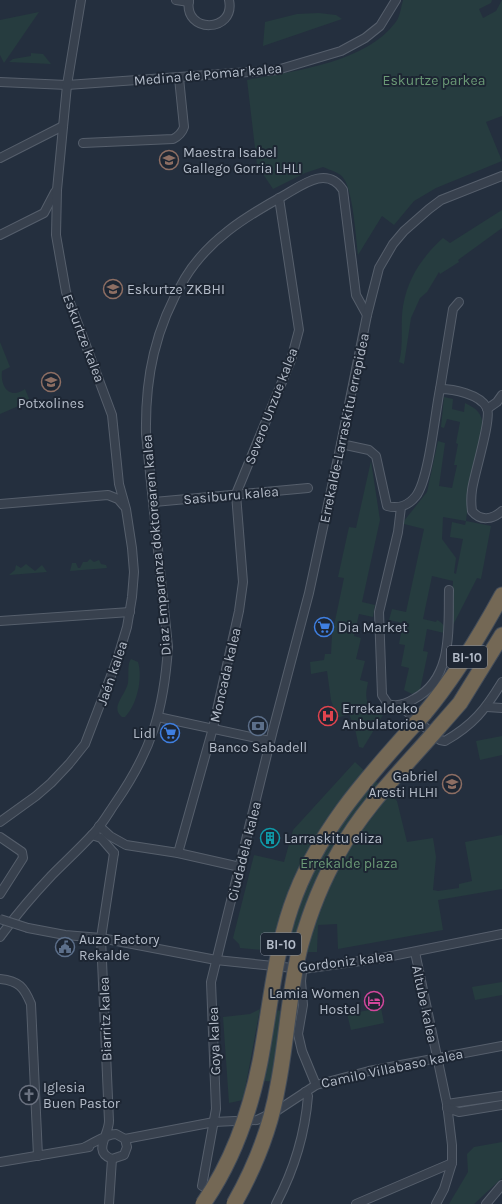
<svg xmlns="http://www.w3.org/2000/svg" width="502" height="1204" viewBox="0 0 502 1204" font-family="Karla,sans-serif">
  <rect width="100%" height="100%" fill="#242f3e"/>
  <g fill="#263c3f" fill-rule="evenodd">
    <path d="M403,0h89l-1,3 -12,6 4,9 13,-7 6,-11v116l-16,6 16,39 -66,27 -22,13 -20,24 -12,-9 -24,39c-2,-17 -5,-63 -14,-76 -4,-7 -15,-9 -21,-12l-18,6 -32,16 -16,-24 -10,-85c46,-9 118,-17 148,-57 5,-5 6,-16 8,-23z"/>
    <polygon points="39,12 4,63 0,55 0,20"/>
    <polygon points="319,13 336,15 342,19 263,46 265,22 297,14"/>
    <polygon points="31,53 43,54 51,64 9,62 13,59 31,56"/>
    <path d="M502,210v18l-44,32 1,2 -19,12 -1,-2 -12,20 -7,6 -9,20 -7,46 -5,-2c5,-18 1,-37 4,-56 5,-28 19,-49 40,-68l7,5z"/>
    <path d="M0,342l10,25 -8,4c-2,16 8,29 23,18l5,12 -30,13z"/>
    <path d="M444,397l9,2 -1,10 12,3 1,-9c11,5 17,10 18,23l-13,62 -4,33 25,5 -10,53 -4,-1 -24,47 -2,-8 2,-36 -21,-5 -9,43 13,3 1,-2c11,5 8,13 7,23h-1l1,-10 -17,-4 -4,22 5,1 -8,38 -8,4 -8,-4 5,-22 -8,-2 4,-21 -6,-1 4,-21 -14,-3 3,-11 14,3 18,-83 -20,-5v-3l23,-29 11,-51 7,2 -6,43 13,2 5,-23h-3l4,-21 -2,-1 4,-21 -13,-3 -3,9 -3,-1zM443,517l23,4 -1,4 -13,-3 -2,15 13,2 -7,35 -2,-1 2,-15 -14,-19z"/>
    <path d="M371,461l9,59 -18,82 13,3 -2,12 -14,-3 -5,22 7,2 -5,21 9,2 -5,19 8,2c-4,19 -2,24 15,33l-20,33 -4,-1 -4,-18 -6,-15 -12,4 -6,-18 -4,-29 -16,3 -1,-12 14,-2 1,-6h6l1,-19 12,-57 -6,-1 11,-50 7,1z"/>
    <polygon points="90,559 94,562 99,560 101,564 106,565 107,568 70,571 72,563 76,563 78,568 80,568 83,562 87,562"/>
    <polygon points="26,564 35,571 42,565 47,572 9,575 15,570 16,565 21,568"/>
    <path d="M131,659l7,3c5,16 -1,43 -13,55h-3c-12,-10 3,-21 6,-34 1,-7 -1,-20 3,-24z"/>
    <polygon points="502,736 502,755 480,760 476,741"/>
    <polygon points="355,762 397,801 407,842 433,838 436,857 433,890 438,891 459,888 459,884 472,881 465,842 502,835 502,889 438,900 443,930 338,949 337,924 318,925 317,952 286,952 240,948 239,944 233,938 254,855 284,862 293,830"/>
    <polygon points="502,982 502,995 475,1000 472,987"/>
    <polygon points="381,1008 384,1023 351,1030 347,1014"/>
    <polygon points="260,1009 243,1100 229,1103 223,1017 250,1014"/>
    <polygon points="269,1009 289,1012 280,1083 259,1080"/>
    <polygon points="502,1142 502,1178 474,1204 449,1204 468,1172 467,1154 474,1147"/>
  </g>
  <g fill="none" stroke-linecap="round" stroke-linejoin="round">
    <defs>
      <g id="minor">
        <polyline points="176,0 189,2"/>
        <path d="M189,0c-6,34 47,33 40,0"/>
        <polyline points="0,82 67,85 277,70 341,51 365,38 380,26 396,0"/>
        <path d="M83,143l90,-4c6,-3 9,-6 11,-12l-5,-49"/>
        <polyline points="0,158 63,126"/>
        <polyline points="0,235 44,213 55,192"/>
        <polyline points="440,389 453,309 459,302"/>
        <polyline points="487,409 497,402 502,395"/>
        <path d="M341,444l28,6 7,6 11,50c12,3 21,0 29,-10 13,-17 19,-83 24,-107 13,0 40,5 47,19 5,11 -13,66 -15,82 -1,7 -1,14 0,21 9,11 21,8 30,0"/>
        <polyline points="154,502 308,488"/>
        <polyline points="0,504 108,495 118,499 124,506"/>
        <path d="M401,507l-3,25 -19,80 3,83 6,9c9,3 18,0 26,-5 40,-21 34,-71 35,-109"/>
        <polyline points="0,621 130,612"/>
        <path d="M404,704l1,6 35,30 5,1c28,-16 40,-31 57,-59"/>
        <polyline points="487,707 502,708"/>
        <polyline points="158,717 270,741"/>
        <polyline points="0,822 36,796 51,783 69,764 85,744 117,660 127,627 132,597 134,572 132,548 126,509 119,484 112,415 66,292 56,235 57,190 67,85 81,0"/>
        <polyline points="99,826 110,836 126,845 178,853 240,867"/>
        <polyline points="92,835 101,838 114,853"/>
        <polyline points="0,837 22,852 23,858 0,894"/>
        <polyline points="178,853 213,728 239,611 243,582 236,494 291,360 299,330 279,198"/>
        <polyline points="28,928 65,935 101,938 216,960 303,969 382,958 502,934"/>
        <path d="M0,937c16,-22 34,-43 52,-62 14,-14 28,-27 41,-41 9,-9 16,-22 23,-32 36,-52 48,-93 52,-155l-22,-213c-1,-57 9,-106 39,-156 23,-38 60,-61 98,-82 19,-11 44,-31 60,-6l13,105 11,20"/>
        <polyline points="415,952 447,1104 452,1145 452,1163 444,1189 436,1204"/>
        <polyline points="302,972 301,981 303,1005 298,1034 302,1051 316,1085"/>
        <path d="M0,979c19,2 24,8 31,25l7,152"/>
        <polyline points="447,1104 502,1096"/>
        <polyline points="447,1108 459,1112 502,1105"/>
        <polyline points="125,1139 214,1122 257,1120 278,1110 316,1085 369,1071 502,1046"/>
        <path d="M85,1147c9,-4 21,-13 31,-13l9,5 2,8 -3,8 -12,4c-20,-7 -3,-24 -3,-38l-8,-183 13,-85"/>
        <polyline points="0,1162 89,1147"/>
        <polyline points="202,1186 216,1109 211,982 273,730 309,593 341,444 367,315 379,268 393,244 404,231 429,209 441,200 502,176"/>
        <polyline points="109,1204 112,1159"/>
        <path d="M276,1204c18,-34 29,-70 32,-108l-3,-4"/>
        <polyline points="356,1204 452,1163"/>
        <polyline points="486,1204 502,1185"/>
      </g>
      <g id="motorway">
        <path d="M424,714c31,-37 55,-77 78,-119"/>
        <polyline points="439,727 460,703 502,635"/>
      </g>
    </defs>
    <use href="#minor" stroke="#565f6c" stroke-width="10"/>
    <use href="#motorway" stroke="#434c59" stroke-width="17"/>
    <use href="#minor" stroke="#38414e" stroke-width="8"/>
    <use href="#motorway" stroke="#746855" stroke-width="15"/>
    <defs>
      <polyline id="minor-bridge" points="0,919 28,928"/>
      <g id="motorway-bridge">
        <path d="M203,1204c30,-43 47,-92 57,-142 10,-52 14,-105 31,-155 26,-77 80,-134 133,-193"/>
        <path d="M234,1204c21,-37 37,-77 44,-119 9,-45 11,-97 23,-141 9,-32 21,-63 38,-92 26,-47 66,-85 100,-125"/>
      </g>
    </defs>
    <use href="#minor-bridge" stroke="#565f6c" stroke-width="10" stroke-linecap="butt"/>
    <use href="#motorway-bridge" stroke="#434c59" stroke-width="17" stroke-linecap="butt"/>
    <use href="#minor-bridge" stroke="#38414e" stroke-width="8"/>
    <use href="#motorway-bridge" stroke="#746855" stroke-width="15"/>
  </g>
  <defs>
    <symbol id="school-ring" viewBox="-11 -11 22 22"><circle r="9.5" fill="#1d2633" stroke="#8d6e63" stroke-width="1.5"/><path d="M0-5L7-2L0 1L-7-2ZM-4 1L0 2.5L4 1V4Q0 6-4 4Z" fill="#8d6e63"/></symbol>
    <symbol id="university-ring" viewBox="-11 -11 22 22"><circle r="9.5" fill="#1d2633" stroke="#8d6e63" stroke-width="1.5"/><path d="M0-5L7-2L0 1L-7-2ZM-4 1L0 2.5L4 1V4Q0 6-4 4Z" fill="#8d6e63"/></symbol>
    <symbol id="supermarket-ring" viewBox="-11 -11 22 22"><circle r="9.5" fill="#1d2633" stroke="#3f7fe0" stroke-width="1.5"/><path d="M-6-5.5h2.5l.6 2H6L4.5 2H-2.5L-4.4-4H-6ZM-1.5 3.2a1.3 1.3 0 1 0 .1 0ZM3 3.2a1.3 1.3 0 1 0 .1 0Z" fill="#3f7fe0"/></symbol>
    <symbol id="hospital-ring" viewBox="-11 -11 22 22"><circle r="9.5" fill="#1d2633" stroke="#e0444e" stroke-width="1.5"/><path d="M-5-5h3v3.5h4V-5h3V5h-3V1.5h-4V5h-3Z" fill="#e0444e"/></symbol>
    <symbol id="bank-ring" viewBox="-11 -11 22 22"><circle r="9.5" fill="#1d2633" stroke="#5c6f8a" stroke-width="1.5"/><path d="M-6-4H6V4H-6ZM0-2.3a2.3 2.3 0 1 0 0 4.6a2.3 2.3 0 1 0 0-4.6Z" fill="#5c6f8a"/></symbol>
    <symbol id="building-ring" viewBox="-11 -11 22 22"><circle r="9.5" fill="#1d2633" stroke="#0f9aa8" stroke-width="1.5"/><path d="M-4-6H4V6H1V3H-1V6H-4ZM-2.5-4.3h1.7v1.8h-1.7ZM.8-4.3h1.7v1.8H.8ZM-2.5-1h1.7V.8h-1.7ZM.8-1h1.7V.8H.8Z" fill="#0f9aa8"/></symbol>
    <symbol id="civic-ring" viewBox="-11 -11 22 22"><circle r="9.5" fill="#1d2633" stroke="#5c6f8a" stroke-width="1.5"/><path d="M-.6-6.5H3V-4.5H.6V-3L4-1V1h2V6H-6V1h2V-1L-.6-3ZM-1.2 2.5V6h2.4V2.5Z" fill="#5c6f8a"/></symbol>
    <symbol id="hotel-ring" viewBox="-11 -11 22 22"><circle r="9.5" fill="#1d2633" stroke="#d1479c" stroke-width="1.5"/><path d="M-6-4.5h1.5V1H6V5H4.5V3h-9V5H-6ZM-4 0a1.8 1.8 0 1 1 3.6 0ZM.5 0V-2.5h3Q6-2.5 6 0Z" fill="#d1479c"/></symbol>
    <symbol id="church-ring" viewBox="-11 -11 22 22"><circle r="9.5" fill="#1d2633" stroke="#6b7280" stroke-width="1.5"/><path d="M-1.2-6h2.4v3.5h3.3v2.4h-3.3V6h-2.4V-.1h-3.3v-2.4h3.3Z" fill="#6b7280"/></symbol>
  </defs>
  <g fill-rule="evenodd">
    <use href="#school-ring" x="158" y="149" width="22" height="22"/>
    <use href="#university-ring" x="102" y="278" width="22" height="22"/>
    <use href="#school-ring" x="40" y="371" width="22" height="22"/>
    <use href="#supermarket-ring" x="313" y="616" width="22" height="22"/>
    <use href="#hospital-ring" x="317" y="705" width="22" height="22"/>
    <use href="#bank-ring" x="247" y="715" width="22" height="22"/>
    <use href="#supermarket-ring" x="159" y="722" width="22" height="22"/>
    <use href="#school-ring" x="441" y="773" width="22" height="22"/>
    <use href="#building-ring" x="259" y="827" width="22" height="22"/>
    <use href="#civic-ring" x="54" y="936" width="22" height="22"/>
    <use href="#hotel-ring" x="363" y="990" width="22" height="22"/>
    <use href="#church-ring" x="18" y="1084" width="22" height="22"/>
  </g>
  <g text-anchor="middle" stroke-width="4" stroke-linejoin="round" paint-order="stroke">
    <g fill="#1d2633" stroke="#878f9c" stroke-width="1">
      <rect x="447" y="646" width="40" height="22" rx="3"/>
      <rect x="261" y="933" width="40" height="22" rx="3"/>
    </g>
    <g font-size="13" font-weight="bold" fill="#b4bcc9">
      <text x="467" y="662">BI-10</text>
      <text x="281" y="949">BI-10</text>
    </g>
    <g font-size="14" fill="#b4bcc9" stroke="#1d2633">
      <text transform="translate(208 74) rotate(-5)" y="5">Medina de Pomar kalea</text>
      <text transform="translate(84 338) rotate(69)" y="5">Eskurtze kalea</text>
      <text transform="translate(271 406) rotate(-69)" y="5">Severo Unzue kalea</text>
      <text transform="translate(344 428) rotate(-78)" y="5">Errekalde-Larraskitu errepidea</text>
      <text transform="translate(231 495) rotate(-5)" y="5">Sasiburu kalea</text>
      <text transform="translate(156 545) rotate(-95)" y="5">Diaz Emparanza doktorearen kalea</text>
      <text transform="translate(112 673) rotate(-71)" y="5">Jaén kalea</text>
      <text transform="translate(225 675) rotate(-77)" y="5">Moncada kalea</text>
      <text transform="translate(244 851) rotate(-76)" y="5">Ciudadela kalea</text>
      <text transform="translate(346 961) rotate(-7)" y="5">Gordoniz kalea</text>
      <text transform="translate(425 1004) rotate(78)" y="5">Altube kalea</text>
      <text transform="translate(105 1019) rotate(-92)" y="5">Biarritz kalea</text>
      <text transform="translate(214 1041) rotate(-92)" y="5">Goya kalea</text>
      <text transform="translate(392 1068) rotate(-12)" y="5">Camilo Villabaso kalea</text>
    </g>
    <g font-size="14" fill="#6b9a76" stroke="#1d2633">
      <text x="434" y="85">Eskurtze parkea</text>
      <text x="349" y="868">Errekalde plaza</text>
    </g>
    <g font-size="14" fill="#b4bcc9" stroke="#1d2633" text-anchor="start">
      <text x="183" y="157">Maestra Isabel<tspan x="183" dy="16">Gallego Gorria LHLI</tspan></text>
      <text x="127" y="294">Eskurtze ZKBHI</text>
      <text x="51" y="408" text-anchor="middle">Potxolines</text>
      <text x="338" y="632">Dia Market</text>
      <text x="342" y="713">Errekaldeko<tspan x="342" dy="16">Anbulatorioa</tspan></text>
      <text x="156" y="738" text-anchor="end">Lidl</text>
      <text x="258" y="752" text-anchor="middle">Banco Sabadell</text>
      <text x="438" y="781" text-anchor="end">Gabriel<tspan x="438" dy="16">Aresti HLHI</tspan></text>
      <text x="284" y="843">Larraskitu eliza</text>
      <text x="79" y="944">Auzo Factory<tspan x="79" dy="16">Rekalde</tspan></text>
      <text x="360" y="998" text-anchor="end">Lamia Women<tspan x="360" dy="16">Hostel</tspan></text>
      <text x="43" y="1092">Iglesia<tspan x="43" dy="16">Buen Pastor</tspan></text>
    </g>
  </g>
</svg>
